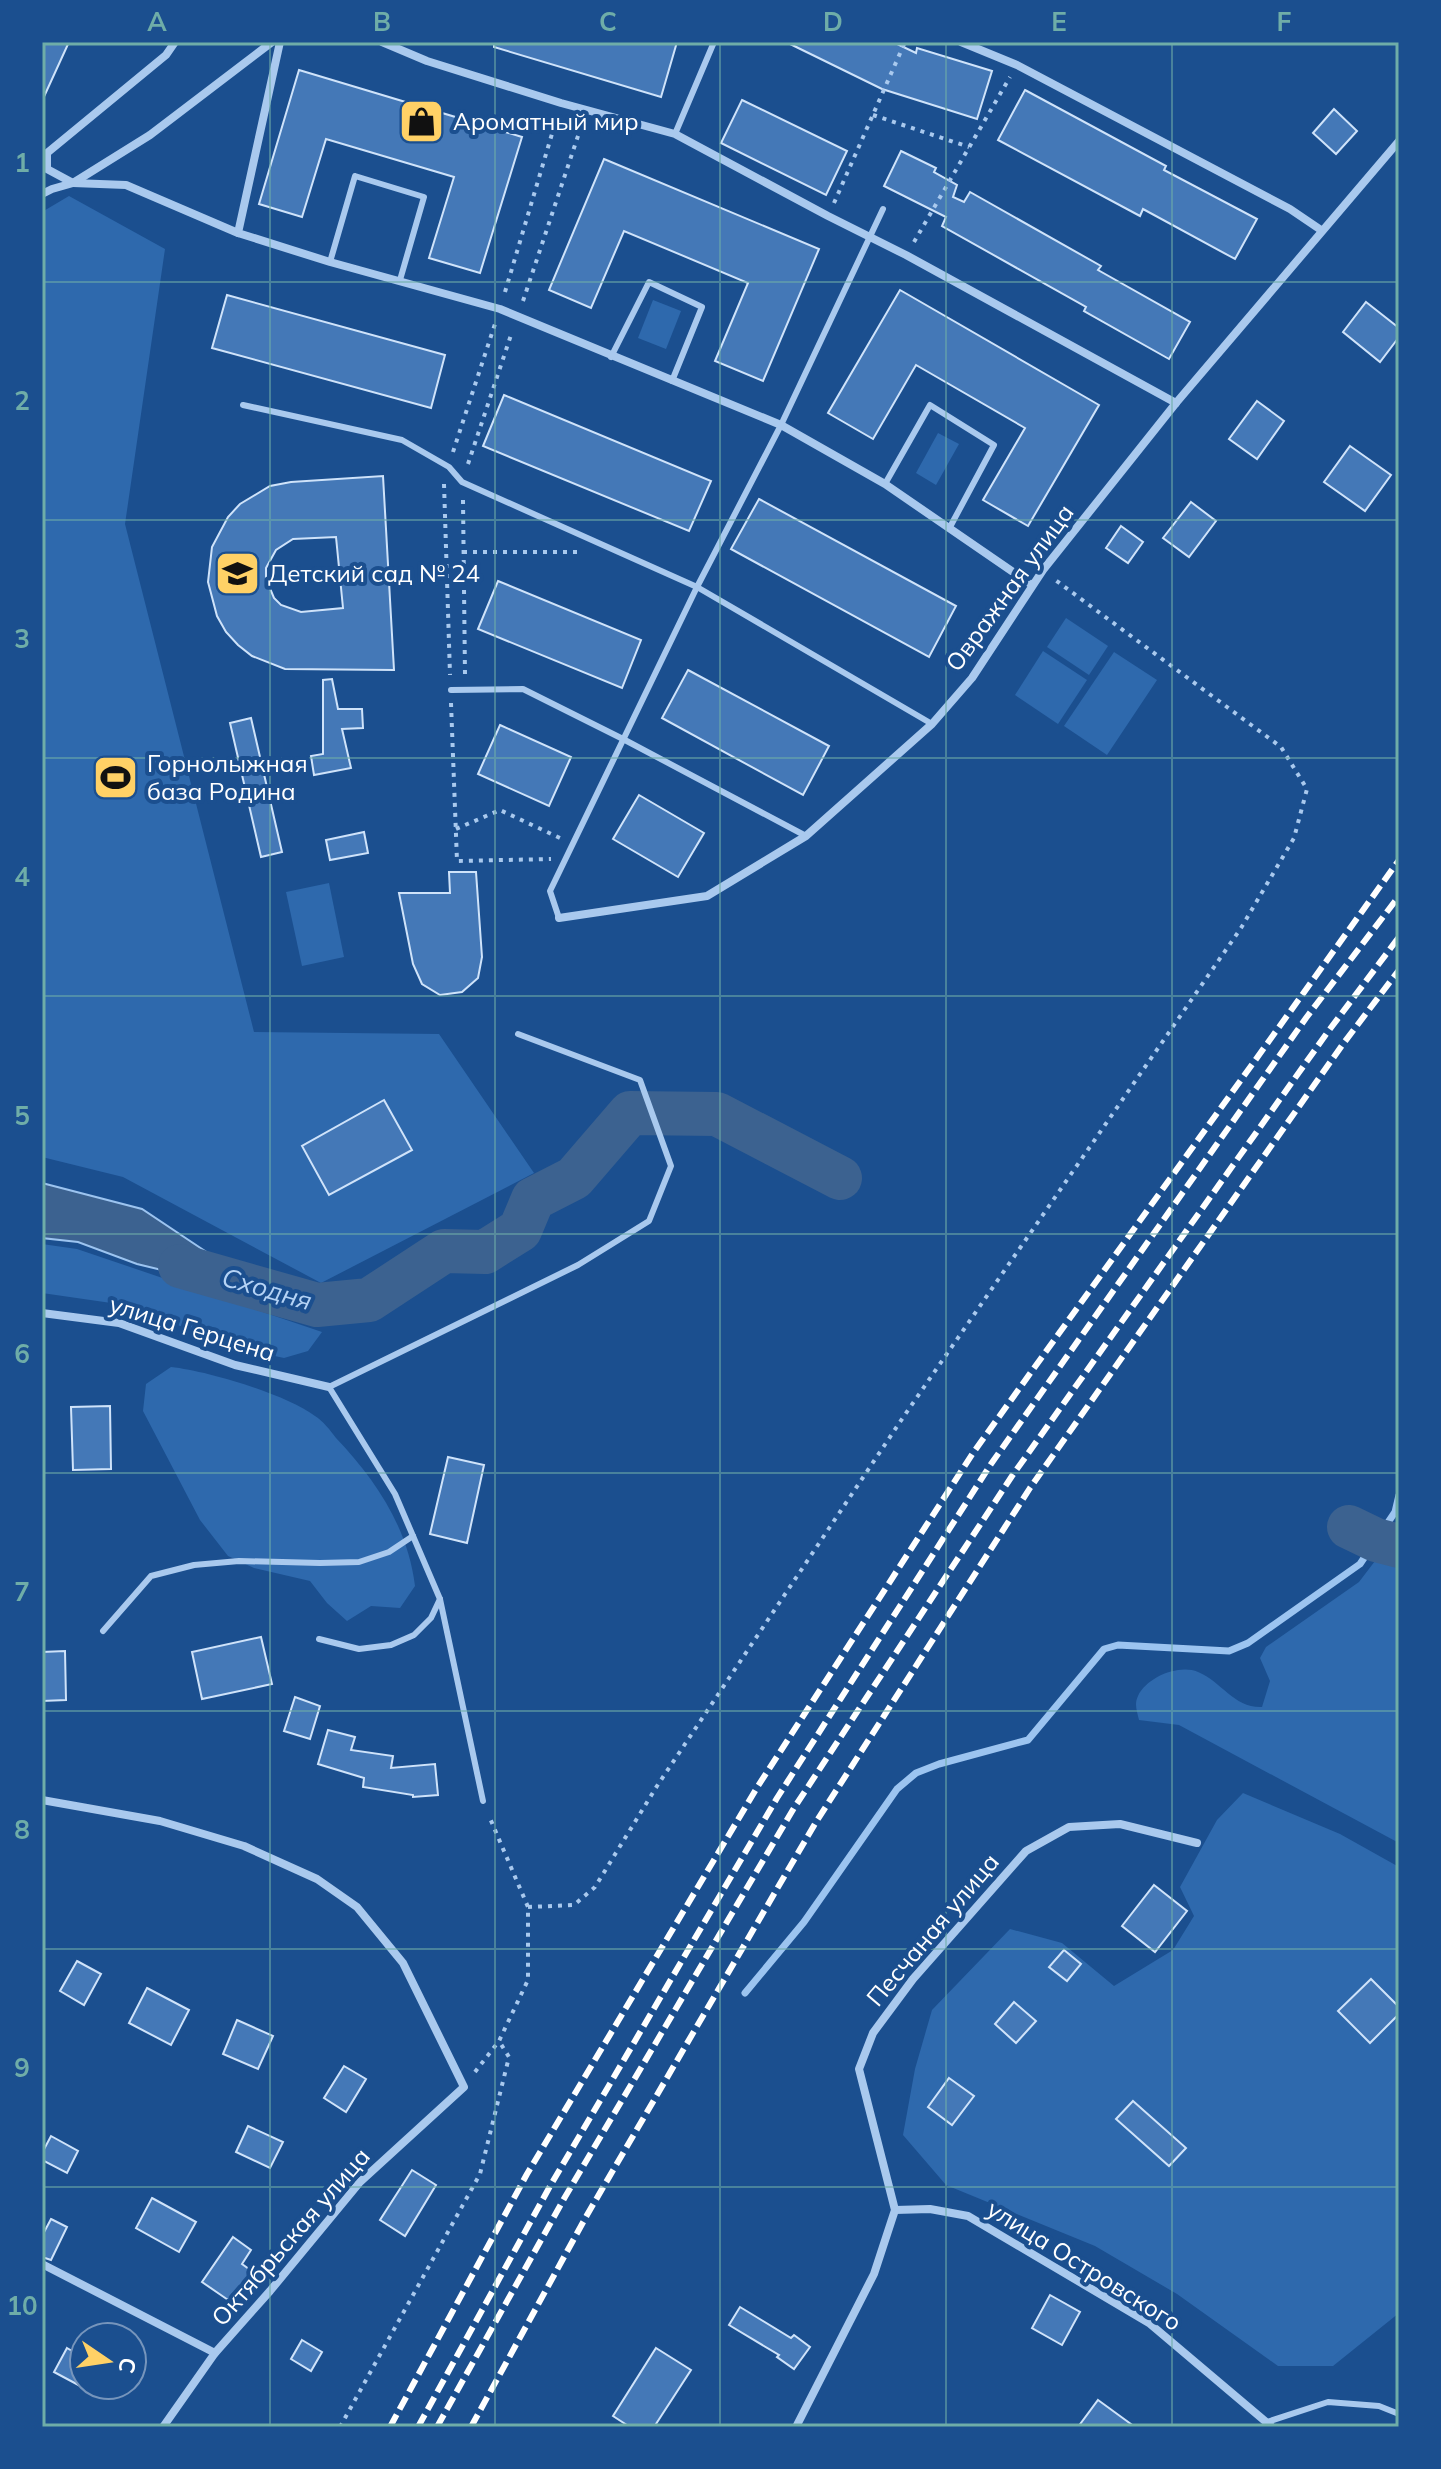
<svg xmlns="http://www.w3.org/2000/svg" width="1441" height="2469" viewBox="0 0 1441 2469" font-family="Mulish,sans-serif">
  <rect width="100%" height="100%" fill="#1b4f8f"/>
  <g fill="#2e69ad">
    <polygon points="69,196 165,249 125,524 254,1032 439,1034 534,1173 321,1283 123,1177 42,1157 42,212"/>
    <polygon points="653,300 681,311 666,349 638,338"/>
    <polygon points="938,433 959,444 936,485 916,473"/>
    <polygon points="1066,618 1108,646 1089,675 1047,647"/>
    <polygon points="1043,651 1087,680 1058,724 1015,695"/>
    <polygon points="1114,652 1157,680 1107,755 1064,726"/>
    <polygon points="329,883 344,957 302,966 286,892"/>
    <polygon points="42,1244 77,1249 322,1332 308,1351 284,1358 238,1348 125,1305 42,1293"/>
    <path d="M171,1367c37,4 114,27 144,49 8,5 15,14 21,22 40,42 72,90 79,148l-15,22 -29,-2 -24,15 -20,-18 -17,-22 -56,-13 -26,-12 -28,-36 -57,-109 3,-27z"/>
    <path d="M1399,1525v318l-220,-118 -40,-5c-2,-9 -5,-16 -1,-24 9,-19 41,-32 60,-24 24,10 36,36 64,35l8,-26 -10,-23 6,-11 93,-65 16,-21 3,-13z"/>
    <polygon points="1243,1793 1340,1834 1399,1867 1399,2313 1333,2366 1278,2366 1177,2294 1095,2246 946,2185 903,2135 915,2069 932,2010 1010,1929 1062,1943 1114,1986 1173,1950 1194,1916 1180,1887 1217,1820"/>
  </g>
  <polygon fill="#3c6290" stroke="#9cc4f0" stroke-width="2" points="42,1183 142,1209 214,1257 223,1264 236,1282 232,1287 137,1264 78,1242 42,1238"/>
  <g fill="none" stroke-linecap="round" stroke-linejoin="round">
    <polyline stroke="#9cc4f0" stroke-width="7" points="745,1993 804,1922 897,1789 916,1773 939,1764 1028,1740 1104,1649 1118,1645 1229,1651 1248,1643 1360,1564 1395,1512 1399,1495"/>
    <g stroke="#3c6290" stroke-width="44">
      <polyline points="180,1266 317,1305 369,1300 444,1251 485,1252 520,1230 533,1199 574,1178 630,1113 717,1114 840,1178"/>
      <polyline points="1349,1527 1376,1540 1399,1546"/>
    </g>
  </g>
  <g fill="#4478b7" stroke="#cfe3fa" stroke-width="2" fill-rule="evenodd">
    <polygon points="42,42 69,42 42,101"/>
    <polygon points="494,42 677,42 661,97 494,47"/>
    <polygon points="786,42 893,42 916,53 917,48 992,71 977,119 882,89"/>
    <polygon points="299,70 522,137 480,273 429,258 454,177 326,139 302,217 259,204"/>
    <polygon points="1025,90 1166,166 1164,170 1257,219 1235,259 1143,209 1140,216 998,140"/>
    <polygon points="742,100 847,151 826,195 721,143"/>
    <polygon points="1334,109 1357,131 1336,154 1313,133"/>
    <polygon points="901,151 936,168 934,172 957,185 953,197 964,202 970,192 1101,266 1098,270 1190,322 1169,359 1084,311 1086,307 942,226 946,217 884,186"/>
    <polygon points="604,159 819,249 763,381 715,361 748,283 624,231 591,308 549,290"/>
    <polygon points="900,290 1099,405 1028,526 983,500 1025,428 916,365 873,439 828,413"/>
    <polygon points="227,295 445,355 431,408 212,348"/>
    <polygon points="1366,302 1399,328 1399,337 1380,362 1343,332"/>
    <polygon points="504,395 711,481 689,531 483,446"/>
    <polygon points="1257,401 1284,421 1257,459 1229,439"/>
    <polygon points="1350,446 1391,475 1365,511 1324,482"/>
    <path d="M383,476l11,194 -109,-1 -33,-13 -14,-11 -12,-13 -9,-16 -9,-34 4,-35 16,-30 12,-13 30,-18 21,-4zM336,537l7,71 -42,4 -20,-7 -7,-7 -8,-19v-11l10,-18 17,-11z"/>
    <polygon points="759,499 956,606 929,657 731,549"/>
    <polygon points="1191,502 1216,521 1189,557 1163,538"/>
    <polygon points="1121,526 1143,542 1128,563 1106,548"/>
    <polygon points="498,581 641,640 622,688 478,629"/>
    <polygon points="688,670 829,746 803,795 662,718"/>
    <polygon points="332,679 338,709 362,709 363,728 342,729 351,768 314,775 311,756 323,754 323,680"/>
    <polygon points="251,718 282,852 261,857 230,723"/>
    <polygon points="500,725 571,757 549,806 478,774"/>
    <polygon points="639,795 704,833 678,877 613,839"/>
    <polygon points="364,832 368,853 330,860 326,840"/>
    <polygon points="449,872 476,872 482,957 478,978 462,992 440,995 422,984 413,964 399,893 450,893"/>
    <polygon points="384,1100 412,1150 329,1195 302,1146"/>
    <polygon points="110,1406 111,1469 73,1470 71,1407"/>
    <polygon points="448,1457 484,1465 467,1543 430,1534"/>
    <polygon points="261,1637 272,1684 202,1699 192,1652"/>
    <polygon points="65,1651 66,1700 42,1701 42,1652"/>
    <polygon points="295,1697 320,1706 310,1739 284,1731"/>
    <polygon points="328,1730 355,1737 351,1750 393,1756 391,1768 435,1764 438,1795 413,1797 413,1795 363,1787 364,1778 318,1764"/>
    <polygon points="1154,1885 1187,1911 1155,1952 1122,1926"/>
    <polygon points="1064,1950 1081,1964 1067,1981 1049,1967"/>
    <polygon points="77,1961 101,1974 84,2005 60,1991"/>
    <polygon points="1371,1979 1399,2007 1399,2014 1370,2043 1338,2011"/>
    <polygon points="147,1988 189,2010 171,2045 129,2023"/>
    <polygon points="1014,2002 1036,2021 1016,2043 995,2024"/>
    <polygon points="237,2020 273,2036 258,2069 223,2054"/>
    <polygon points="344,2066 366,2079 346,2112 324,2098"/>
    <polygon points="949,2078 974,2096 952,2125 928,2107"/>
    <polygon points="1133,2101 1186,2148 1169,2166 1116,2119"/>
    <polygon points="248,2126 283,2142 270,2168 236,2152"/>
    <polygon points="51,2136 78,2151 67,2173 42,2160 42,2153"/>
    <polygon points="412,2170 436,2185 405,2236 380,2220"/>
    <polygon points="152,2198 196,2222 179,2252 136,2228"/>
    <polygon points="51,2219 67,2227 51,2260 42,2257 42,2236"/>
    <polygon points="233,2237 251,2250 242,2264 253,2272 231,2302 202,2282"/>
    <polygon points="1050,2295 1080,2312 1062,2345 1032,2328"/>
    <polygon points="740,2307 791,2338 794,2335 810,2347 794,2369 777,2357 779,2355 729,2325"/>
    <polygon points="302,2340 322,2352 311,2371 291,2359"/>
    <polygon points="67,2348 84,2358 84,2388 54,2372"/>
    <polygon points="656,2348 691,2370 654,2427 630,2427 613,2416"/>
    <polygon points="1098,2400 1135,2427 1078,2427"/>
  </g>
  <g fill="none" stroke-linecap="round" stroke-linejoin="round">
    <g stroke="#a9c9ee" stroke-width="4" stroke-dasharray="4 6" stroke-linecap="butt">
      <polyline points="873,115 969,147"/>
      <polyline points="834,203 905,42"/>
      <polyline points="914,242 1010,77"/>
      <polyline points="505,292 557,117"/>
      <polyline points="523,301 582,124"/>
      <polyline points="453,452 495,324"/>
      <polyline points="468,464 512,332"/>
      <polyline points="444,484 450,675"/>
      <polyline points="463,500 465,675"/>
      <polyline points="463,552 577,552"/>
      <polyline points="451,703 457,861 551,859"/>
      <polyline points="456,829 500,810 560,838"/>
      <polyline points="528,1907 574,1905 595,1887 657,1786 904,1416 1241,928 1294,838 1307,789 1281,747 1054,579"/>
      <polyline points="475,2072 499,2041 528,1980 528,1907 489,1816"/>
      <polyline points="340,2427 480,2174 509,2057 499,2041"/>
    </g>
    <g stroke="#a9c9ee" stroke-width="6">
      <polyline points="675,134 714,42"/>
      <polyline points="330,262 355,176 424,197 400,280"/>
      <polyline points="611,357 649,282 702,307 672,381"/>
      <polyline points="243,405 402,440 449,467 462,482 697,587 932,724"/>
      <polyline points="885,484 930,405 994,445 950,527"/>
      <polyline points="451,690 523,689 623,739 806,836"/>
      <polyline points="559,918 550,891 697,587 781,425 883,209"/>
      <polyline points="103,1631 151,1576 194,1565 239,1561 320,1563 359,1562 389,1552 413,1536"/>
      <polyline points="319,1639 359,1649 391,1645 414,1635 431,1618 440,1599"/>
      <polyline points="483,1801 440,1599 395,1494 329,1387 578,1265 649,1221 671,1166 640,1080 518,1034"/>
      <polyline points="1267,2422 1328,2402 1379,2406 1399,2414"/>
    </g>
    <g stroke="#a9c9ee" stroke-width="8">
      <polyline points="175,42 166,55 47,153 47,169 73,183 126,185 238,233"/>
      <polyline points="280,42 238,233 330,262 500,309 781,425 885,484 1032,585"/>
      <polyline points="382,42 427,61 561,103 675,134 828,216 906,255 1176,403"/>
      <polyline points="961,42 1017,65 1290,209 1321,230"/>
      <polyline points="42,194 52,189 73,183 150,135 272,42"/>
      <polyline points="559,918 707,896 806,836 932,724 972,678 1043,570 1176,403 1399,141"/>
      <polyline points="42,1313 119,1323 235,1365 329,1387"/>
      <polyline points="42,1800 160,1821 244,1846 317,1879 357,1907 403,1963 464,2087 360,2182 270,2291 215,2353 163,2427"/>
      <polyline points="895,2210 930,2209 968,2216 1149,2323 1272,2427"/>
      <polyline points="42,2264 215,2353"/>
      <polyline points="796,2427 874,2274 895,2210 859,2069 873,2033 913,1979 1026,1851 1069,1827 1120,1824 1197,1843"/>
    </g>
    <g stroke="#fff" stroke-width="6" stroke-dasharray="14 6" stroke-linecap="butt">
      <polyline points="390,2427 527,2174 758,1786 973,1453 1399,860"/>
      <polyline points="418,2427 549,2188 777,1798 991,1464 1306,1018 1399,896"/>
      <polyline points="437,2427 565,2197 794,1808 1012,1476 1327,1033 1399,937"/>
      <polyline points="471,2427 587,2215 816,1822 1030,1488 1343,1044 1399,970"/>
    </g>
  </g>
  <path fill="none" stroke="#6fada8" stroke-width="2" stroke-opacity="0.55" d="M270,42v2385M495,42v2385M720,42v2385M946,42v2385M1172,42v2385M42,282h1357M42,520h1357M42,758h1357M42,996h1357M42,1234h1357M42,1473h1357M42,1711h1357M42,1949h1357M42,2187h1357"/>
  <defs>
    <symbol id="shop-square" viewBox="-11 -11 22 22"><rect x="-9" y="-9" width="18" height="18" rx="4" fill="#ffd166" stroke="#1b4f8f"/><path d="M-5-2.5h2.3a2.7 3.5 0 0 1 5.4 0H5L5.5 6h-11ZM-1.5-2.5h3a1.5 2.3 0 0 0-3 0Z" fill="#111"/></symbol>
    <symbol id="school-square" viewBox="-11 -11 22 22"><rect x="-9" y="-9" width="18" height="18" rx="4" fill="#ffd166" stroke="#1b4f8f"/><path d="M0-5L7-2L0 1L-7-2ZM-4 1L0 2.5L4 1V4Q0 6-4 4Z" fill="#111"/></symbol>
    <symbol id="stadium-square" viewBox="-11 -11 22 22"><rect x="-9" y="-9" width="18" height="18" rx="4" fill="#ffd166" stroke="#1b4f8f"/><path d="M0-5a6.5 5 0 1 0 0 10a6.5 5 0 1 0 0-10ZM-3.5-1.8h7v3.6h-7Z" fill="#111"/></symbol>
  </defs>
  <g fill-rule="evenodd">
    <use href="#shop-square" x="396" y="96" width="51" height="51"/>
    <use href="#school-square" x="212" y="548" width="51" height="51"/>
    <use href="#stadium-square" x="90" y="752" width="51" height="51"/>
  </g>
  <g text-anchor="middle" stroke-width="8" stroke-linejoin="round" paint-order="stroke">
    <g font-size="24" fill="#fff" stroke="#1b4f8f" text-anchor="start">
      <text x="453" y="130">Ароматный мир</text>
      <text x="268" y="582">Детский сад № 24</text>
      <text x="147" y="772">Горнолыжная<tspan x="147" dy="28">база Родина</tspan></text>
    </g>
    <g font-size="24" fill="#fff" stroke="#1b4f8f">
      <text transform="translate(1010 588) rotate(-54)" y="8">Овражная улица</text>
      <text transform="translate(192 1329) rotate(17)" y="8">улица Герцена</text>
      <text transform="translate(933 1930) rotate(-50)" y="8">Песчаная улица</text>
      <text transform="translate(291 2237) rotate(-49)" y="8">Октябрьская улица</text>
      <text transform="translate(1084 2266) rotate(32)" y="8">улица Островского</text>
    </g>
    <g font-size="26" font-style="italic" fill="#b5d3f5" stroke="#1b4f8f">
      <text transform="translate(267 1289) rotate(16)" y="9">Сходня</text>
    </g>
  </g>
  <rect width="1441" height="2469" fill="none" stroke="#1b4f8f" stroke-width="88"/>
  <g transform="translate(108 2361) rotate(103)"><circle r="38" fill="#1b4f8f" stroke="#7695bc" stroke-width="2"/>
  <path d="M0-6L14 30L0 20L-14 30Z" fill="#ffd166"/>
  <text y="-12" font-size="22" font-weight="bold" text-anchor="middle" fill="#ffffff">С</text>
  </g>
  <rect x="44" y="44" width="1353" height="2381" fill="none" stroke="#6fada8" stroke-width="3"/>
  <g font-size="26" text-anchor="middle" font-weight="bold" fill="#6fada8">
    <text x="157" y="31">A</text>
    <text x="382" y="31">B</text>
    <text x="608" y="31">C</text>
    <text x="833" y="31">D</text>
    <text x="1059" y="31">E</text>
    <text x="1284" y="31">F</text>
    <text x="22" y="172">1</text>
    <text x="22" y="410">2</text>
    <text x="22" y="648">3</text>
    <text x="22" y="886">4</text>
    <text x="22" y="1125">5</text>
    <text x="22" y="1363">6</text>
    <text x="22" y="1601">7</text>
    <text x="22" y="1839">8</text>
    <text x="22" y="2077">9</text>
    <text x="22" y="2315">10</text>
  </g>
</svg>
